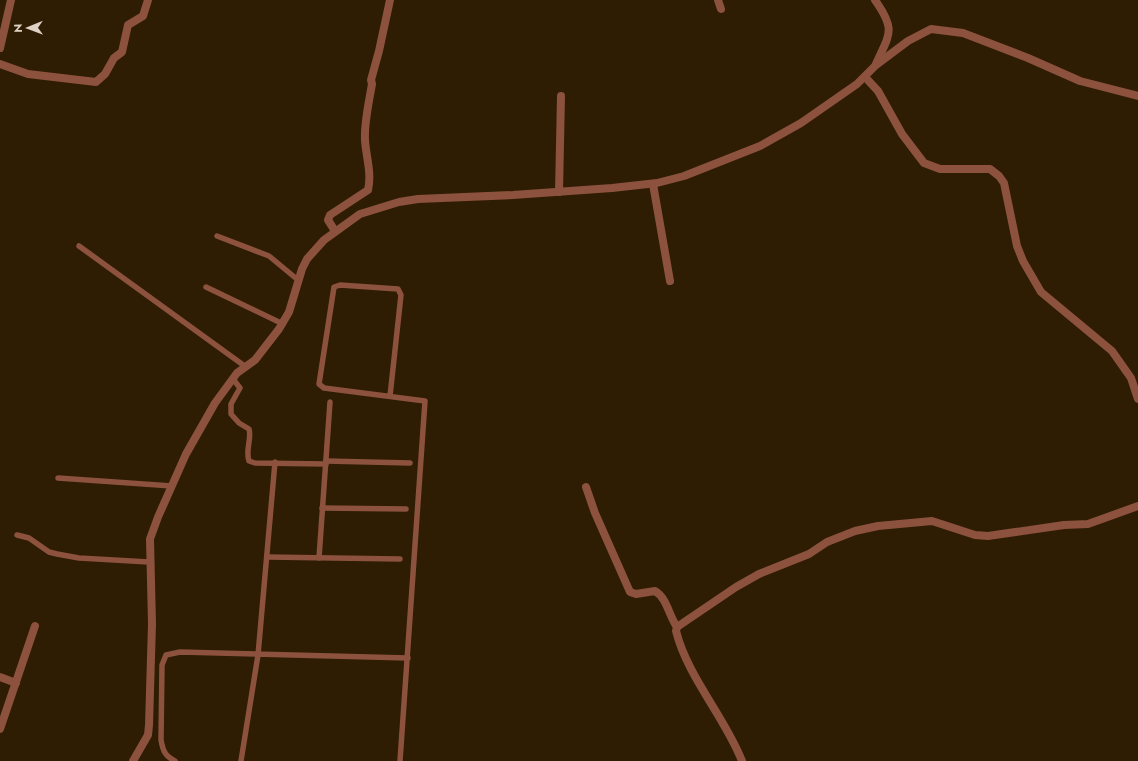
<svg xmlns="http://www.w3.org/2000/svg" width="1138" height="761" viewBox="0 0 1138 761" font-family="Jost,sans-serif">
  <rect width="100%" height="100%" fill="#2e1c03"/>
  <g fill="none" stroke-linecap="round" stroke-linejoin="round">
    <g stroke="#8c523d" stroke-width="5.5">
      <polyline points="217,236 269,256 298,280"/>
      <polyline points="79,246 246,367"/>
      <polyline points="206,287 283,324"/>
      <path d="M233,379l7,9 -9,16v10l8,9 10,6c3,10 -4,21 0,32l6,2 71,1"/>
      <polyline points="390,396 401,295 398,289 340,285 334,287 319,384 324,388 425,401 400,761"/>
      <polyline points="326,461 410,463"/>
      <polyline points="58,478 172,486"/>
      <polyline points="322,508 406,509"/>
      <polyline points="17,535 29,538 49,552 57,554 79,558 149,562"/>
      <polyline points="267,557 400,559"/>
      <polyline points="319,558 330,402"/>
      <path d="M175,761c-10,-5 -12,-10 -14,-21l1,-75 4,-10 14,-3 228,6"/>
      <polyline points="241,761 258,655 275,462"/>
    </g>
    <g stroke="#8c523d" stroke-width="8">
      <polyline points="718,0 721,9"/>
      <path d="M875,0c21,30 15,33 1,64"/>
      <polyline points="0,48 11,0"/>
      <polyline points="0,64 28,74 96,82 105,74 114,58 122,52 128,25 143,16 148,0"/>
      <polyline points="865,77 878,91 902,134 924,163 940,169 990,169 999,176 1004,183 1017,246 1023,261 1041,292 1112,351 1131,378 1138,399"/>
      <polyline points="653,184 670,281"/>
      <polyline points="559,192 561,96"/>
      <path d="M335,231l-7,-11 2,-5 38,-25c4,-17 -2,-33 -3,-50 -1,-18 4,-38 7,-56l-1,-4 8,-29 11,-51"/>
      <path d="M586,487l9,26 35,79 6,2 19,-3c12,7 14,25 22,36"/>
      <polyline points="0,677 16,683"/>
      <polyline points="0,729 35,626"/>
      <polyline points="133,761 148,735 149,725 152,624 150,539 158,517 186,454 215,403 237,373 255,360 279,329 289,312 302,269 307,259 324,240 360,214 399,202 418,199 513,195 612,188 657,183 684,176 760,146 801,123 857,84 876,65 908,41 931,29 963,33 1028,58 1080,81 1138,96"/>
      <path d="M742,761c-17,-44 -54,-83 -66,-130l1,-4 59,-40 23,-13 50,-20 18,-12 28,-11 23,-5 54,-5 43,14 13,1 76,-11 24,-1 50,-18"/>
    </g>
  </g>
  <g transform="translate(28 28) rotate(269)" stroke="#2e1c03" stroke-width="3" paint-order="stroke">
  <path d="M0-3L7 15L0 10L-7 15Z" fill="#dfd2c4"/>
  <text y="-6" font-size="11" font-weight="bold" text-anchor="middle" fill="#dfd2c4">N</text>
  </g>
</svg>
